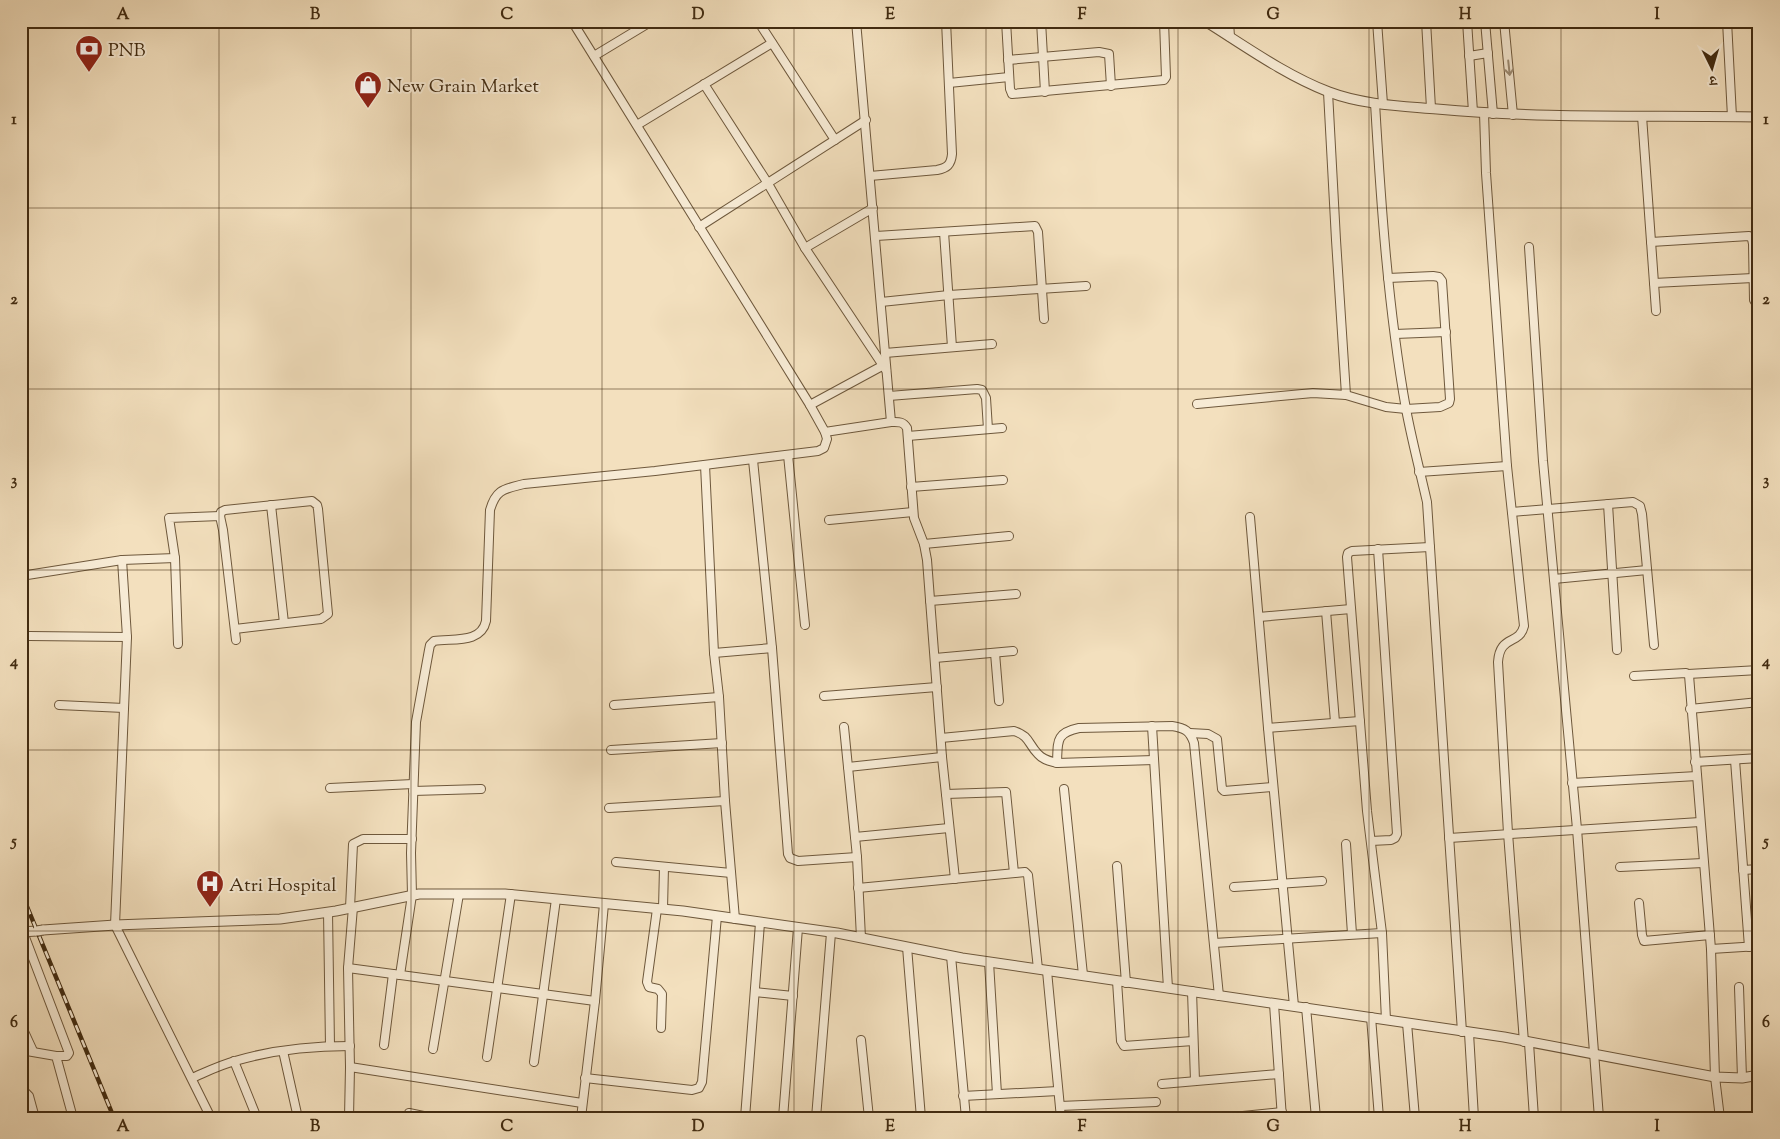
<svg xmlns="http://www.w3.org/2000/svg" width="1780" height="1139" viewBox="0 0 1780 1139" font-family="'Sorts Mill Goudy','Noto Serif Devanagari',serif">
  <rect width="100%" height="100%" fill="#f3e0be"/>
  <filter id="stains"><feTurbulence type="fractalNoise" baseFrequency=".004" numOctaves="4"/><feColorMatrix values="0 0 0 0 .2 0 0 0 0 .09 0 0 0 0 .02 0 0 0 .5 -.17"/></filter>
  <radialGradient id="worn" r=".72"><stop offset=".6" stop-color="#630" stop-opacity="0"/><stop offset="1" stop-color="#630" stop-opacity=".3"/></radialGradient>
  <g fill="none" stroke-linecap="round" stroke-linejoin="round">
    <defs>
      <g id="minor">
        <polyline points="758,21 835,140"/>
        <polyline points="856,21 891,422"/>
        <polyline points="1006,21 1010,89 1012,94 1164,80 1166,77 1164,21"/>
        <polyline points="1041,21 1045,92"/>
        <polyline points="1229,21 1230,37"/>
        <polyline points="1377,21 1383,104"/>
        <polyline points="1426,21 1431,108"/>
        <polyline points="1467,21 1473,112"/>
        <polyline points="1485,21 1493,114"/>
        <polyline points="1504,21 1513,115"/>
        <polyline points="1727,21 1732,117"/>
        <polyline points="594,56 652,21"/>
        <polyline points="1469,56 1488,53"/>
        <polyline points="1008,60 1099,52 1109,54 1111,86"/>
        <polyline points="949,83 1009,77"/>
        <polyline points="704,84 767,182 805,248 886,370"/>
        <polyline points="1328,92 1336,240 1346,395"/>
        <path d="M1375,103c6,102 13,205 31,306 6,32 14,62 21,93l35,530"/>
        <path d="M1484,113l2,60 21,293 17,160c-5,20 -24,8 -26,36l10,171 16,209"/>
        <polyline points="1642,116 1656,311"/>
        <polyline points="637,125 772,43"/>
        <path d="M870,176l67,-6c10,-2 14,-5 15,-16l-6,-133"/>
        <polyline points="699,227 866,120"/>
        <polyline points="944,232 952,347"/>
        <polyline points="876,236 1035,226 1038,232 1044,319"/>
        <polyline points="1651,242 1749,236 1752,239 1753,244 1754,300 1756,303 1759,304"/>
        <polyline points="1529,247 1543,461 1577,829 1599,1118"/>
        <polyline points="805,248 873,208"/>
        <polyline points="1654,283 1753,278"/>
        <polyline points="881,302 949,295 1086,286"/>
        <polyline points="1395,334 1446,332"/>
        <polyline points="885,353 992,344"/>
        <polyline points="889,396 977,389 982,390 986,398 988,429"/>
        <polyline points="1197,404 1313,393 1346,395 1386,407 1406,409 1440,407 1449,403 1450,399 1442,281 1439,277 1433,276 1388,278"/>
        <polyline points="810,405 882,366"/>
        <path d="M825,432l66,-10c7,0 12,-1 16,6l7,90 10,26 3,16 15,197 13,122"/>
        <polyline points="908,436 1002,428"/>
        <polyline points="788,455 805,625"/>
        <polyline points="753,460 772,648 788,854 790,858 798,861 857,857"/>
        <polyline points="705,465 714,653 719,697 725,801 735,919"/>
        <polyline points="1419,472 1507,466"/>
        <polyline points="911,487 1003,480"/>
        <polyline points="1608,504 1617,650"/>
        <polyline points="271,505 284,623"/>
        <polyline points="1512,512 1633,502 1640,506 1642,514 1654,645"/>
        <polyline points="220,516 221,512 225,510 312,501 317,505 318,509 328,614 321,619 235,629"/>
        <polyline points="1250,517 1268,728 1294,1006"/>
        <polyline points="829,520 913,512"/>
        <polyline points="924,544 1009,536"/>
        <polyline points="122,560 127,637 115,925 211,1118"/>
        <polyline points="21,576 122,560 175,558"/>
        <polyline points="1554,579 1647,570"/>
        <polyline points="930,601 1016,594"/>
        <polyline points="1326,611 1335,722"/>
        <polyline points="1259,617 1351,609"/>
        <polyline points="29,636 127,637"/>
        <polyline points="178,644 175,558 169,518 220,516 223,530 236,640"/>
        <polyline points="714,653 772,648"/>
        <polyline points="995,653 999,701"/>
        <polyline points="935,658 1013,651"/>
        <polyline points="1688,674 1759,670"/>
        <polyline points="1634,676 1686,673 1689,675 1711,949 1715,1077 1720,1118"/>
        <polyline points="824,696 937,687"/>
        <polyline points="59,705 124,708"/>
        <polyline points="614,705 719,697"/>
        <polyline points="1690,709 1759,702"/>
        <polyline points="1152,726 1168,988"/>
        <polyline points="844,727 857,857 861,938"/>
        <polyline points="1268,728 1360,721"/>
        <polyline points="1190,733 1208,734 1217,739 1222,789 1224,791 1273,787"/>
        <path d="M941,738l73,-7c16,5 14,13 24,23 5,6 12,7 19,9l97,-3"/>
        <polyline points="611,750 722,743"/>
        <polyline points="1735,760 1749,947"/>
        <polyline points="1695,762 1759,758"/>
        <path d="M1057,763c1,-21 -2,-30 22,-35l93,-2c13,2 18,5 22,17l25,253"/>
        <polyline points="848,767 942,757"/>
        <polyline points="1572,783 1697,776"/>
        <polyline points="330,788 413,784"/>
        <polyline points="1064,789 1083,975"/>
        <polyline points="413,791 481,789"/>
        <polyline points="946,794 1006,792 1014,873"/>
        <polyline points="609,808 725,801"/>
        <polyline points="855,837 949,828"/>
        <polyline points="1449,838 1700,822"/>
        <polyline points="1371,841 1391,840 1395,838 1397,834 1378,549"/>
        <polyline points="1346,844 1352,934"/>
        <polyline points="616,862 731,873"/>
        <polyline points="1117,866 1126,983"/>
        <polyline points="1620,867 1703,863"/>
        <polyline points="1743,870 1759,869"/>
        <polyline points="1234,887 1322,881"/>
        <polyline points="858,888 1025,872 1028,875 1038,969"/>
        <polyline points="1639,903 1642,935 1644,941 1710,935"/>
        <polyline points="350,908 353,844 363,839 412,839"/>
        <polyline points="657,909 647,982 649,987 658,989 662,994 661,1028"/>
        <polyline points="663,909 664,867"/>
        <polyline points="328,912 330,1046"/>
        <polyline points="23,932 69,1053 67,1056 56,1056"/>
        <polyline points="1214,943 1382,933"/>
        <polyline points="907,947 921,1118"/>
        <polyline points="1711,949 1759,946"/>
        <polyline points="951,956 966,1118"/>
        <polyline points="989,962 997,1094"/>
        <polyline points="348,968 595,1001"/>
        <polyline points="1047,971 1061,1118"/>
        <path d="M400,975l12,-80 -1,-42 5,-131 13,-72 1,-5 4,-4c19,-3 47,3 52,-20l4,-111c6,-21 14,-21 34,-26l131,-13 163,-20 6,-3 3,-9 -2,-7 -15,-27 -238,-384"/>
        <polyline points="1117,981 1121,1041 1124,1046 1193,1041"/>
        <polyline points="1739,987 1742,1078"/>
        <polyline points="1192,991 1195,1081"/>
        <polyline points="755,992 793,996"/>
        <polyline points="1274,1004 1282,1118"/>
        <polyline points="1306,1007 1316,1118"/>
        <polyline points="1371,1017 1379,1118"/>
        <polyline points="1386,1020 1382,933 1367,811 1347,557 1348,553 1352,551 1430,547"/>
        <polyline points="1407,1023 1415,1118"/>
        <polyline points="21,1025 33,1051"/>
        <polyline points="1469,1033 1474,1118"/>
        <polyline points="861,1040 869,1118"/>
        <polyline points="1529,1043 1534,1118"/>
        <polyline points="384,1045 393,974"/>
        <polyline points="433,1049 459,894"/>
        <polyline points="21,1050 56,1056 73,1118"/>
        <polyline points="283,1051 298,1118"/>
        <polyline points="487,1057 511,894"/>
        <polyline points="234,1061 257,1118"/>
        <polyline points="534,1062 556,899"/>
        <polyline points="350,1067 582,1103"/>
        <path d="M192,1078c14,-6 28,-13 43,-17 37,-11 77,-15 115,-15"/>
        <polyline points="585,1078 692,1090 699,1088 702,1082 717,916"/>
        <polyline points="1162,1084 1279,1074"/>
        <polyline points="21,1088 29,1096 35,1118"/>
        <polyline points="963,1096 1058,1091"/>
        <polyline points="1060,1106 1156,1102"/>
        <polyline points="409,1113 433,1118"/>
        <polyline points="349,1118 350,1067 348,968 353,907"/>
        <polyline points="581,1118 595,1001 604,904"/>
        <polyline points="745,1118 760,923"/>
        <polyline points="783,1118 798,928"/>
        <polyline points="816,1118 831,933"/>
        <polyline points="1223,1118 1282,1112"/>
      </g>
      <g id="tertiary">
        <path d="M1205,21c40,25 80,54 124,71 34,13 73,14 108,17 107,10 215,6 322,8"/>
        <polyline points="43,930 115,925 280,919 336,911 419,894 505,894 683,911 837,933 962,958 1504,1037 1715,1077 1742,1078 1759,1075"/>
        <polyline points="21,932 37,931"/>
      </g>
    </defs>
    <use href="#minor" stroke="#6e583c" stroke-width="10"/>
    <use href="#tertiary" stroke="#6e583c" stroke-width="11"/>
    <use href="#minor" stroke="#f7ebd5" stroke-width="8"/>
    <use href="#tertiary" stroke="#f7ebd5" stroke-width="9"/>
    <defs>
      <polyline id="rail" points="21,892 114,1118"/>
    </defs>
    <use href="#rail" stroke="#412b11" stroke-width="4.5"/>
    <use href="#rail" stroke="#f7ebd5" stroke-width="2.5" stroke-dasharray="8" stroke-linecap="butt"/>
    <defs>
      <polyline id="tertiary-bridge" points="37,931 43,930"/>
    </defs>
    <use href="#tertiary-bridge" stroke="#6e583c" stroke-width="11" stroke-linecap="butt"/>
    <use href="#tertiary-bridge" stroke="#f7ebd5" stroke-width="9"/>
  </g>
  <defs><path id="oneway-shaft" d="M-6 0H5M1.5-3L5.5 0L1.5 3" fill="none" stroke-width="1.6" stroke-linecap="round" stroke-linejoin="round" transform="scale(1.25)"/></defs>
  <use stroke="#9c8b73" href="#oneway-shaft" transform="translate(1509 68) rotate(84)"/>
  <path fill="none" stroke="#412b11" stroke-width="1" stroke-opacity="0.55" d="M219,21v1097M411,21v1097M602,21v1097M794,21v1097M986,21v1097M1178,21v1097M1369,21v1097M1561,21v1097M21,208h1738M21,389h1738M21,570h1738M21,750h1738M21,931h1738"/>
  <defs>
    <symbol id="bank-pin" viewBox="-11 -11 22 30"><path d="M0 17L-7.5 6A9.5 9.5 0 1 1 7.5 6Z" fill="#8f2418" stroke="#f7ebd5"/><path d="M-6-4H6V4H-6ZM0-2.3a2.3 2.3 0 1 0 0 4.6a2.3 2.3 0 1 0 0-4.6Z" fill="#fff"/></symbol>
    <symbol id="shop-pin" viewBox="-11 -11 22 30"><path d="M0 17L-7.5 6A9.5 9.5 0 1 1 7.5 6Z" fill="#8f2418" stroke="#f7ebd5"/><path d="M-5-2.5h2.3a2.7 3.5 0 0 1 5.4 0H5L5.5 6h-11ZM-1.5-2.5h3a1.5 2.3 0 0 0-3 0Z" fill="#fff"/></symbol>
    <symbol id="hospital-pin" viewBox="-11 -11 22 30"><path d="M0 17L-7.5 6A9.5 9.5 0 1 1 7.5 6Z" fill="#8f2418" stroke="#f7ebd5"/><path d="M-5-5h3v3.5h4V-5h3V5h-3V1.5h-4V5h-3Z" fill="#fff"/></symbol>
  </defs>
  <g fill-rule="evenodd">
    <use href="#bank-pin" x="73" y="33" width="32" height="43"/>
    <use href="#shop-pin" x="352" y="69" width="32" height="43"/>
    <use href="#hospital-pin" x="194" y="868" width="32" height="43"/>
  </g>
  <g text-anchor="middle" stroke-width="4" stroke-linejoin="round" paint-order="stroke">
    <g font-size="19" fill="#412b11" stroke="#f7ebd5" text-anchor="start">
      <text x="108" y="56">PNB</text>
      <text x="387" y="92">New Grain Market</text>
      <text x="229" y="891">Atri Hospital</text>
    </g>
  </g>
  <rect width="1780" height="1139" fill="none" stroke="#f3e0be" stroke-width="55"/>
  <g transform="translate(1712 68) rotate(175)" stroke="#f7ebd5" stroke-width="4" paint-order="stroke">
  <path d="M0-4L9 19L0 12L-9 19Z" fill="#412b11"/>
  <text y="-8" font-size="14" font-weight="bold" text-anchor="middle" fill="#412b11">उ</text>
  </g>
  <rect x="28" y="28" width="1724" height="1084" fill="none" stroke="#412b11" stroke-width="2"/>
  <g font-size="16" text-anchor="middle" font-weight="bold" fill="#412b11">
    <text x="123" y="19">A</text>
    <text x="315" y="19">B</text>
    <text x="507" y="19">C</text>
    <text x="698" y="19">D</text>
    <text x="890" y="19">E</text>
    <text x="1082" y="19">F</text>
    <text x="1273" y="19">G</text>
    <text x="1465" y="19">H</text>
    <text x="1657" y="19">I</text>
    <text x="14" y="124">1</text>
    <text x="1766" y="124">1</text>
    <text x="14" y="304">2</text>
    <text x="1766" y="304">2</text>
    <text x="14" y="485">3</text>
    <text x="1766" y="485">3</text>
    <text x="14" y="666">4</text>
    <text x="1766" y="666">4</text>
    <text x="14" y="846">5</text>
    <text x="1766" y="846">5</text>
    <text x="14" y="1027">6</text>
    <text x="1766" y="1027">6</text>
    <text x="123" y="1131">A</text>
    <text x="315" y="1131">B</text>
    <text x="507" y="1131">C</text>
    <text x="698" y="1131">D</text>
    <text x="890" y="1131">E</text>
    <text x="1082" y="1131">F</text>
    <text x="1273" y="1131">G</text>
    <text x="1465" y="1131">H</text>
    <text x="1657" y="1131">I</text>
  </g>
  <rect width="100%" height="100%" filter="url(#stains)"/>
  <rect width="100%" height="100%" fill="url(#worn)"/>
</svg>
